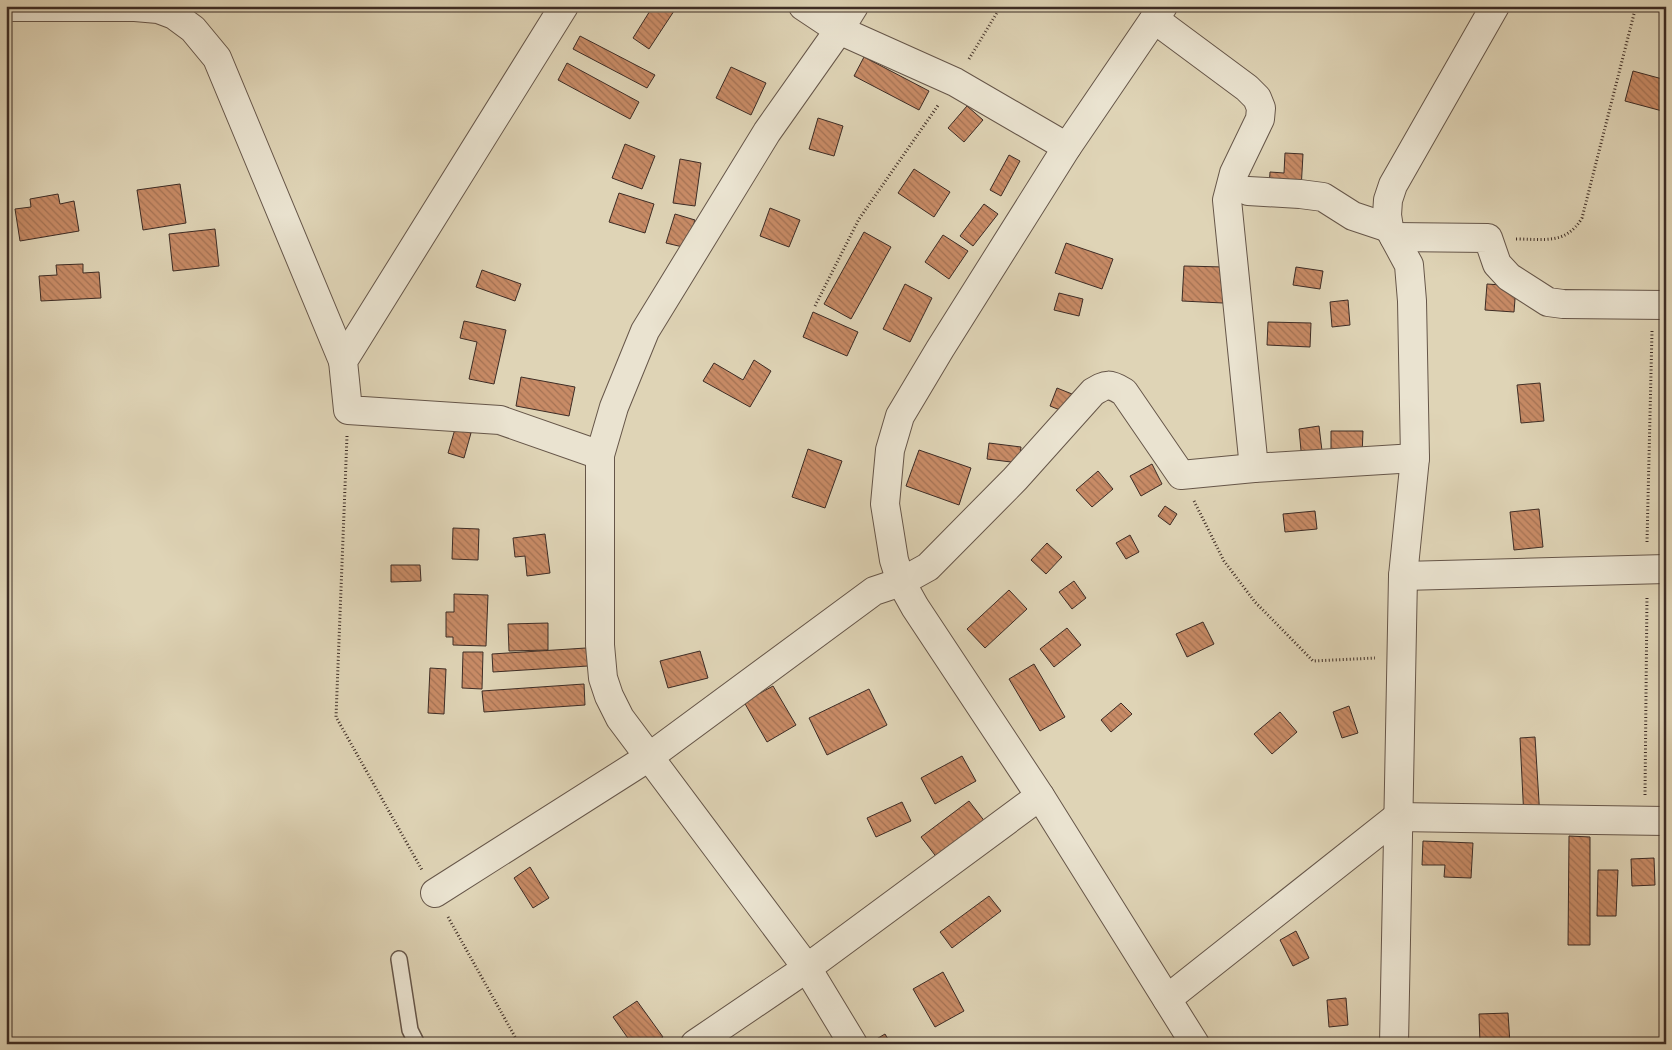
<svg xmlns="http://www.w3.org/2000/svg" width="1672" height="1050" viewBox="0 0 1672 1050" font-family="'IM FELL English',serif">
  <defs>
    <pattern id="building-back-hatch" width="6" height="6" patternUnits="userSpaceOnUse" patternTransform="scale(1.25)"><rect width="6" height="6" fill="#c88b66"/><path d="M-1 5l2 2M0 0l6 6M5-1l2 2" fill="none" stroke="#a47254"/></pattern>
  </defs>
  <rect width="100%" height="100%" fill="#dfd4b6"/>
  <filter id="stains"><feTurbulence type="fractalNoise" baseFrequency=".004" numOctaves="4"/><feColorMatrix values="0 0 0 0 .2 0 0 0 0 .09 0 0 0 0 .02 0 0 0 .5 -.17"/></filter>
  <radialGradient id="worn" r=".72"><stop offset=".6" stop-color="#630" stop-opacity="0"/><stop offset="1" stop-color="#630" stop-opacity=".3"/></radialGradient>
  <g fill="url(#building-back-hatch)" stroke="#3d2c25">
    <polygon points="653,6 667,6 674,11 649,49 633,38"/>
    <polygon points="580,36 655,75 647,88 573,49"/>
    <polygon points="864,57 929,91 919,110 854,76"/>
    <polygon points="567,63 639,102 630,119 558,80"/>
    <polygon points="731,67 766,83 751,115 716,98"/>
    <polygon points="1633,71 1666,80 1666,112 1625,101"/>
    <polygon points="967,106 983,120 964,142 948,128"/>
    <polygon points="818,118 843,126 834,156 809,149"/>
    <polygon points="625,144 655,156 642,189 612,178"/>
    <polygon points="1285,153 1303,154 1301,190 1269,188 1270,172 1284,173"/>
    <polygon points="1009,155 1020,161 1001,196 990,190"/>
    <polygon points="680,159 701,163 695,206 673,203"/>
    <polygon points="914,169 950,192 934,217 898,193"/>
    <polygon points="180,184 186,223 143,230 137,190"/>
    <polygon points="619,193 654,204 645,233 609,222"/>
    <polygon points="58,194 60,204 74,201 79,231 20,241 15,209 31,207 30,199"/>
    <polygon points="984,204 998,214 973,246 960,236"/>
    <polygon points="770,208 800,220 789,247 760,236"/>
    <polygon points="675,214 695,220 687,248 666,243"/>
    <polygon points="215,229 219,266 173,271 169,234"/>
    <polygon points="864,232 891,247 851,319 824,304"/>
    <polygon points="943,235 968,251 949,279 925,262"/>
    <polygon points="1066,243 1113,259 1102,289 1055,273"/>
    <polygon points="83,264 83,273 99,272 101,298 41,301 39,276 57,275 56,265"/>
    <polygon points="1184,266 1224,267 1223,303 1182,301"/>
    <polygon points="1296,267 1323,271 1320,289 1293,285"/>
    <polygon points="482,270 521,284 515,301 476,287"/>
    <polygon points="905,284 932,298 910,342 883,329"/>
    <polygon points="1487,284 1516,286 1514,312 1485,310"/>
    <polygon points="1059,293 1083,299 1079,316 1054,310"/>
    <polygon points="1348,300 1350,325 1332,327 1330,302"/>
    <polygon points="813,312 858,332 847,356 803,337"/>
    <polygon points="464,321 506,330 494,384 469,379 477,342 460,338"/>
    <polygon points="1268,322 1311,323 1310,347 1267,345"/>
    <polygon points="754,360 771,371 750,407 703,381 714,363 743,380"/>
    <polygon points="521,377 575,387 569,416 516,406"/>
    <polygon points="1540,383 1544,421 1521,423 1517,385"/>
    <polygon points="1057,388 1072,394 1065,412 1050,406"/>
    <polygon points="1319,426 1323,459 1302,461 1299,429"/>
    <polygon points="455,429 471,433 464,458 448,453"/>
    <polygon points="1331,431 1363,431 1362,455 1331,454"/>
    <polygon points="989,443 1021,447 1019,463 987,459"/>
    <polygon points="808,449 842,461 825,508 792,497"/>
    <polygon points="919,450 971,468 959,505 906,486"/>
    <polygon points="1152,464 1162,484 1141,496 1130,476"/>
    <polygon points="1098,471 1113,489 1092,507 1076,490"/>
    <polygon points="1165,506 1177,514 1170,525 1158,516"/>
    <polygon points="1539,509 1543,547 1514,550 1510,512"/>
    <polygon points="1315,511 1317,529 1285,532 1283,514"/>
    <polygon points="453,528 479,529 478,560 452,559"/>
    <polygon points="545,534 550,573 527,576 525,556 515,557 513,538"/>
    <polygon points="1130,535 1139,552 1126,559 1116,543"/>
    <polygon points="1047,543 1062,557 1046,574 1031,560"/>
    <polygon points="391,565 420,565 421,581 391,582"/>
    <polygon points="1074,581 1086,598 1072,609 1059,592"/>
    <polygon points="1009,590 1027,609 985,648 967,629"/>
    <polygon points="454,594 488,595 486,646 453,645 453,637 446,637 446,612 454,612"/>
    <polygon points="1203,622 1214,644 1187,657 1176,634"/>
    <polygon points="548,623 548,650 509,651 508,624"/>
    <polygon points="1067,628 1081,645 1054,667 1040,649"/>
    <polygon points="586,648 588,666 493,672 492,654"/>
    <polygon points="700,651 708,678 668,688 660,661"/>
    <polygon points="463,652 483,652 482,689 462,688"/>
    <polygon points="1034,664 1065,717 1040,731 1009,679"/>
    <polygon points="430,668 446,669 444,714 428,713"/>
    <polygon points="584,684 585,705 484,712 482,691"/>
    <polygon points="773,686 796,725 767,742 744,702"/>
    <polygon points="869,689 887,725 827,755 809,718"/>
    <polygon points="1121,703 1132,714 1111,732 1101,720"/>
    <polygon points="1349,706 1358,733 1342,738 1333,712"/>
    <polygon points="1280,712 1297,732 1272,754 1254,734"/>
    <polygon points="1535,737 1540,818 1524,819 1520,738"/>
    <polygon points="962,756 976,781 935,804 921,778"/>
    <polygon points="969,801 986,823 938,859 921,837"/>
    <polygon points="902,802 911,821 876,837 867,818"/>
    <polygon points="1569,836 1590,837 1590,945 1568,945"/>
    <polygon points="1423,841 1473,843 1471,878 1444,877 1445,865 1422,865"/>
    <polygon points="1654,858 1655,885 1632,886 1631,859"/>
    <polygon points="530,867 549,898 533,908 514,878"/>
    <polygon points="1598,870 1618,870 1616,916 1597,916"/>
    <polygon points="989,896 1001,911 952,948 940,932"/>
    <polygon points="1296,931 1309,958 1293,966 1280,940"/>
    <polygon points="943,972 964,1011 935,1027 913,989"/>
    <polygon points="1346,998 1348,1025 1329,1027 1327,1000"/>
    <polygon points="637,1001 663,1037 654,1044 632,1044 613,1017"/>
    <polygon points="1508,1013 1510,1044 1480,1044 1479,1014"/>
    <polygon points="885,1034 891,1044 868,1044"/>
  </g>
  <g fill="none" stroke-linecap="round" stroke-linejoin="round">
    <defs>
      <polyline id="service" points="399,959 410,1030 417,1044"/>
      <g id="minor">
        <polyline points="564,6 343,361 348,410 500,420 600,455"/>
        <polyline points="803,6 839,30 955,82 1067,147"/>
        <polyline points="1163,6 1067,147 940,349 900,416 890,450 885,504 894,560 901,582 915,607 1040,796 1195,1044"/>
        <polyline points="6,7 135,7 158,9 174,15 193,29 217,58 343,361"/>
        <polyline points="1154,19 1247,88 1257,98 1261,108 1260,119 1234,173 1227,200 1254,468"/>
        <polyline points="1248,191 1300,194 1323,197 1353,216 1389,228"/>
        <polyline points="1394,237 1488,238 1497,264 1509,277 1548,302 1563,304 1666,305"/>
        <polyline points="1403,576 1666,569"/>
        <path d="M435,893l214,-136 225,-166 27,-9 27,-15 87,-88 78,-87c14,-8 16,-9 31,0l57,83 73,-7 161,-10"/>
        <polyline points="1167,999 1397,817 1666,821"/>
        <polyline points="695,1044 807,968 1040,796"/>
        <polyline points="853,1044 807,968 620,718 609,696 603,678 600,645 600,455 614,407 645,331 767,132 839,30 854,6"/>
        <polyline points="1394,1044 1403,576 1415,458 1412,301 1409,265 1389,228 1387,215 1388,200 1393,185 1495,6"/>
      </g>
    </defs>
    <use href="#service" stroke="#665649" stroke-width="18"/>
    <use href="#minor" stroke="#665649" stroke-width="30"/>
    <g stroke="#3d2c25" stroke-width="3" stroke-dasharray="1 2.5" stroke-linecap="butt">
      <polyline points="969,59 1001,6"/>
      <path d="M1516,239c28,0 50,6 66,-21l54,-212"/>
      <polyline points="815,306 859,219 939,104"/>
      <polyline points="347,436 336,717 422,870"/>
      <polyline points="1194,501 1224,561 1255,602 1313,661 1375,658"/>
      <polyline points="1647,542 1652,331"/>
      <polyline points="1645,795 1647,596"/>
      <polyline points="448,917 519,1044"/>
    </g>
    <use href="#service" stroke="#eae3d0" stroke-width="15"/>
    <use href="#minor" stroke="#eae3d0" stroke-width="28"/>
  </g>
  <rect width="1672" height="1050" fill="none" stroke="#dfd4b6" stroke-width="25"/>
  <rect x="8" y="8" width="1657" height="1035" fill="none" stroke="#3d2c25" stroke-width="2.5"/>
  <rect x="12" y="12" width="1647" height="1025" fill="none" stroke="#3d2c25"/>
  <rect width="100%" height="100%" filter="url(#stains)"/>
  <rect width="100%" height="100%" fill="url(#worn)"/>
</svg>
